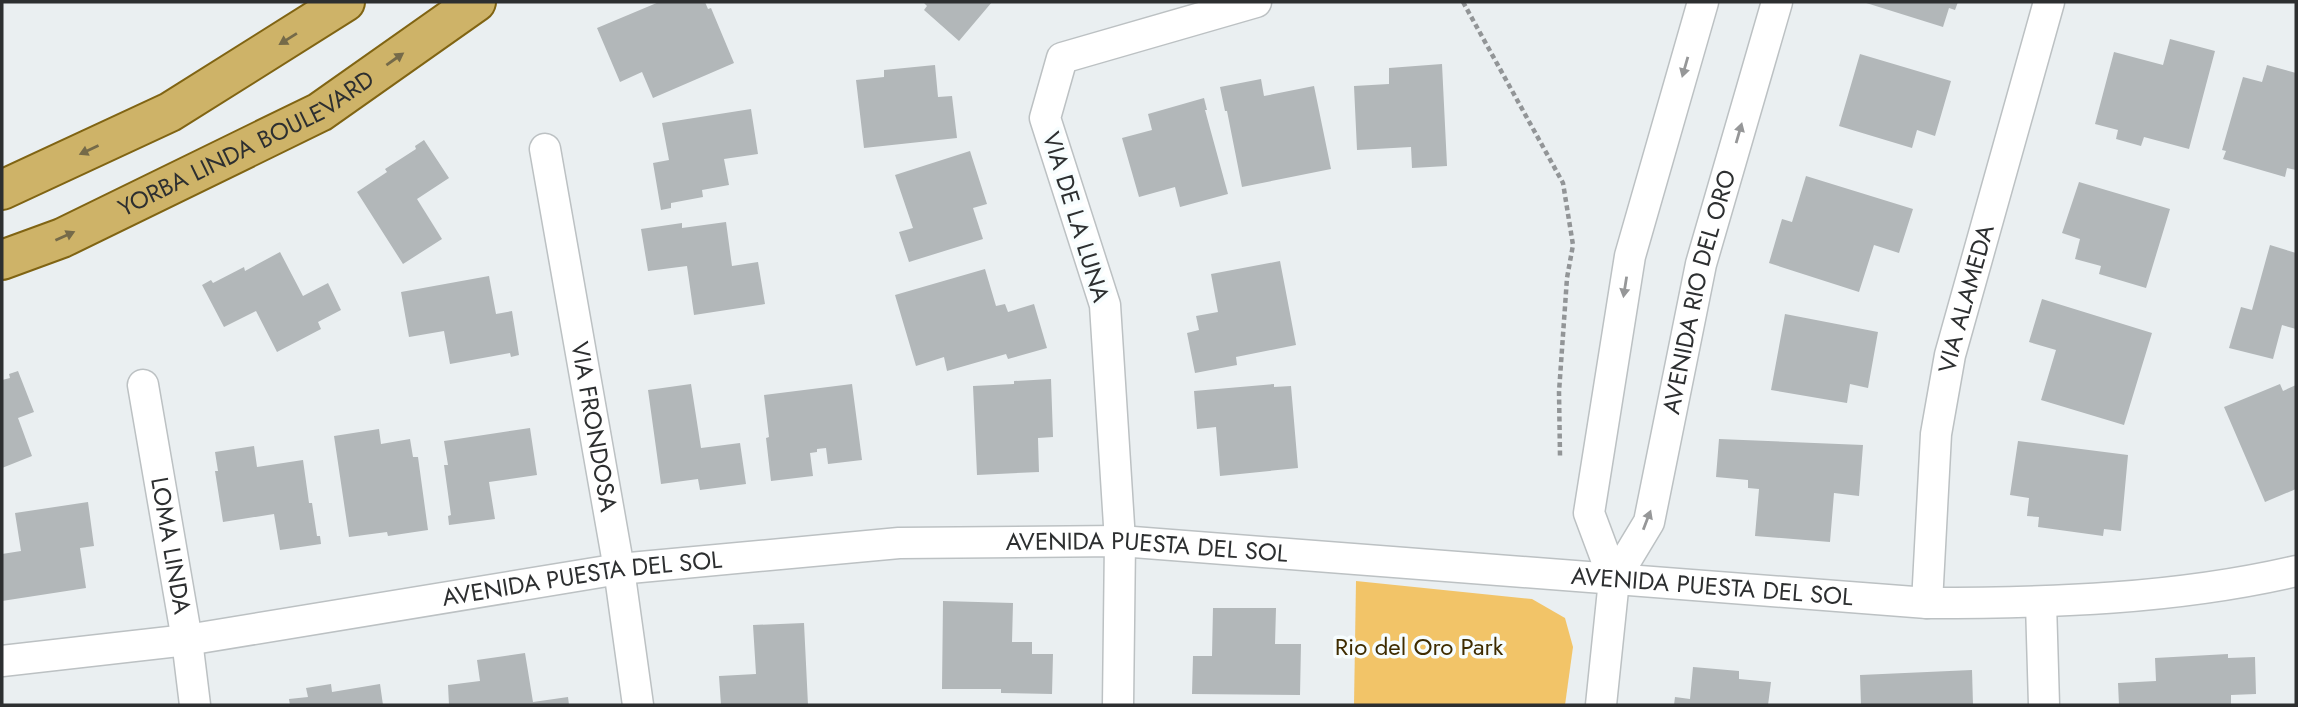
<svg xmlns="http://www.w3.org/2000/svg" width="2298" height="707" viewBox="0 0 2298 707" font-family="Jost,sans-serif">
  <rect width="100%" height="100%" fill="#eaeff1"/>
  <polygon fill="#f2c468" points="1356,581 1532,599 1565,618 1573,647 1565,705 1354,705"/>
  <g fill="#b2b7b9">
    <polygon points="659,2 705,2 708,9 711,8 734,63 653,98 642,72 620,82 597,28"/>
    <polygon points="923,2 992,2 959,41 924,10 927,6"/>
    <polygon points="1863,2 1958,2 1955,10 1949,8 1943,27"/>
    <polygon points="2170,39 2215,51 2189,149 2144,137 2141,146 2116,139 2118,130 2095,124 2114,52 2163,65"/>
    <polygon points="1860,54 1951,81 1935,136 1917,130 1912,148 1839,126"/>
    <polygon points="1442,64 1447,166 1412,168 1411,147 1357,150 1354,86 1389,84 1389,68"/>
    <polygon points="935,65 938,97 952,96 957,138 864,148 856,80 884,77 884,70"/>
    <polygon points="2267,65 2296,73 2296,170 2287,168 2285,177 2223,159 2226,151 2222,150 2243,77 2262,82"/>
    <polygon points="1261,79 1264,96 1314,86 1331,169 1242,187 1227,111 1225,111 1220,87"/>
    <polygon points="1204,98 1207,110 1205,110 1228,194 1180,207 1175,187 1139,197 1122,138 1152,130 1148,114"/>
    <polygon points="751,109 758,154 724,159 729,185 702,190 703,197 671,203 671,208 661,210 653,163 669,160 662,123"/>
    <polygon points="424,140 449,178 417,199 442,239 403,264 357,192 387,172 385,169 416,149 415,146"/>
    <polygon points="970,151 987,204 973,208 983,239 909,262 899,232 913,228 895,175"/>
    <polygon points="1806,176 1913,209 1899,253 1874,245 1859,292 1769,263 1782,219 1792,222"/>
    <polygon points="2079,182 2170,209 2146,288 2099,274 2101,266 2075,259 2080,239 2062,233"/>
    <polygon points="726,222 732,266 758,262 765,304 694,315 687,266 648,271 641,229 682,223 682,228"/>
    <polygon points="2270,245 2296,253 2296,329 2282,325 2273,359 2229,348 2241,307 2252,310"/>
    <polygon points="280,252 303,296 328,283 341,310 318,322 321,329 277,352 256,311 224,327 202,285 211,280 213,283 244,267 245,271"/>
    <polygon points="1280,261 1296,345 1236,357 1237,365 1195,373 1187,333 1199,330 1196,316 1218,312 1211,274"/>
    <polygon points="985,269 996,306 1005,304 1008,312 1034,304 1047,348 1008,359 1006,354 947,371 944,357 916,366 895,295"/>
    <polygon points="489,276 496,314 512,311 519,355 511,357 510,353 450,364 444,331 409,337 401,292"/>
    <polygon points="2042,299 2152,333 2124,425 2041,400 2056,350 2029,342"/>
    <polygon points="1785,314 1878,332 1868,388 1850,384 1847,403 1771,390"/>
    <polygon points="18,371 34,412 18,418 32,456 2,468 2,380 10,378 9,374"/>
    <polygon points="1051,379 1053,437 1038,438 1039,472 977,475 973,386 1014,384 1014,381"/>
    <polygon points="691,384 701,448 740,443 746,484 700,490 698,479 661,484 648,390"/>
    <polygon points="852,384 862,460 828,464 826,448 817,449 817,452 810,453 813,476 771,481 766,438 769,437 764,395"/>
    <polygon points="1274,384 1274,387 1291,386 1298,468 1220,476 1216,427 1197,429 1194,391"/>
    <polygon points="2280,384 2283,391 2296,385 2296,489 2265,502 2224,407"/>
    <polygon points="530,428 537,475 489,482 495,519 449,525 448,516 451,515 444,465 448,465 444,441"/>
    <polygon points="379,429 381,444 410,439 413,457 418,457 428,530 388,536 387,532 349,537 334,436"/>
    <polygon points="1719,439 1863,445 1859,496 1834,493 1830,542 1755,536 1759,489 1748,488 1748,480 1716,477"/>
    <polygon points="2018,441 2128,455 2121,531 2104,529 2103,536 2038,527 2039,517 2027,516 2029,498 2010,495"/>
    <polygon points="254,446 257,467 303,460 309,503 312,503 317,536 320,536 321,544 280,550 274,514 223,522 215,471 218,471 215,452"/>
    <polygon points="88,502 94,546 80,548 86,588 2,601 2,554 21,551 15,513"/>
    <polygon points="943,601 1013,603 1012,642 1032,642 1032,654 1053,654 1052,694 1001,693 1001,689 942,689"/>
    <polygon points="1213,608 1276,608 1275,644 1301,644 1300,695 1192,694 1193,656 1212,656"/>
    <polygon points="804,623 808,705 721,705 719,676 756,674 753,625"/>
    <polygon points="525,653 533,702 568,697 569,705 449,705 448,685 480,681 477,660"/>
    <polygon points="2228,654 2228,658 2255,657 2256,694 2231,695 2231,705 2119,705 2118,683 2156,681 2155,658"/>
    <polygon points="1693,667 1739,671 1739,679 1771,682 1768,705 1674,705 1675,697 1690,699"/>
    <polygon points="1972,670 1973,705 1861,705 1860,675"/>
    <polygon points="331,684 332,692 380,684 383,705 290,705 289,699 308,697 306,688"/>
  </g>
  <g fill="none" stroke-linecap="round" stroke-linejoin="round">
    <defs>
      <g id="street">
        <path id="s1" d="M545,149l74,420 19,136"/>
        <path id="s2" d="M143,385l44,255 8,65"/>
        <polyline points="1614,580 1589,513 1630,256 1703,2"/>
        <path id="s3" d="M1927,603l9,-169 14,-79 99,-353"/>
        <polyline points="2041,603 2044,705"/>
        <path id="s4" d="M2,661l185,-21 432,-71 280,-26 221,-2 807,62c123,0 249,-4 369,-32"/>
        <polyline points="1118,705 1120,541 1105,305 1045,118 1062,58 1256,2"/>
        <path id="s5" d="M1601,705l13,-125 35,-58 52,-258 76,-262"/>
      </g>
      <g id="primary">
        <polyline points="2,190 170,112 345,2"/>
        <path id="s6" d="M2,260l60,-22 258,-126 156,-110"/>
      </g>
    </defs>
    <use href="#street" stroke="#bcc1c3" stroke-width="33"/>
    <use href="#primary" stroke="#806413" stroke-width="42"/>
    <polyline stroke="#929597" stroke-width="4.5" stroke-dasharray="5 3.5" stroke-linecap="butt" points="1463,2 1563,183 1573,245 1567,278 1559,392 1560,456"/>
    <use href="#street" stroke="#fff" stroke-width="30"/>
    <use href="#primary" stroke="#ceb368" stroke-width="38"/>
  </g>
  <defs><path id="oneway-solid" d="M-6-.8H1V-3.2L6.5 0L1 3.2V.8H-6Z" transform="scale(1.75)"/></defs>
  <g fill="#756a49">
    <use href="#oneway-solid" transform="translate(288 39) rotate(148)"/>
    <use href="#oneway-solid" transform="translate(395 59) rotate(-35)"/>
    <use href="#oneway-solid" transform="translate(89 150) rotate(155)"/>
    <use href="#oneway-solid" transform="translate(65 236) rotate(-24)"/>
  </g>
  <g fill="#969798">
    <use href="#oneway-solid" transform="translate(1685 67) rotate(106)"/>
    <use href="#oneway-solid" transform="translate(1739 133) rotate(-74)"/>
    <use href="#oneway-solid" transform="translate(1625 287) rotate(99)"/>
    <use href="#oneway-solid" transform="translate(1647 520) rotate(-69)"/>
  </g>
  <g text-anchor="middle" stroke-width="7" stroke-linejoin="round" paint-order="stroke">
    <g font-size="24" fill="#2d2f30" stroke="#f7fdfe">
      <text dy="8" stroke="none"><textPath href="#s6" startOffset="271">YORBA LINDA BOULEVARD</textPath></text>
      <text transform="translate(1076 217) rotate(73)" y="8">VIA DE LA LUNA</text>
      <text dy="8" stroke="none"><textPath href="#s5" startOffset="429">AVENIDA RIO DEL ORO</textPath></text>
      <text dy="8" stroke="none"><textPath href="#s3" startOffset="308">VIA ALAMEDA</textPath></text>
      <text dy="8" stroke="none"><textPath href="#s1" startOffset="282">VIA FRONDOSA</textPath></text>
      <text dy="8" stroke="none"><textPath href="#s2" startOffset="163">LOMA LINDA</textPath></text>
      <text dy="8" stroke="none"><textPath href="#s4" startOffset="1153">AVENIDA PUESTA DEL SOL</textPath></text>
      <text dy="8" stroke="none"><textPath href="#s4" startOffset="586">AVENIDA PUESTA DEL SOL</textPath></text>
      <text dy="8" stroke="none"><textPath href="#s4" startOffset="1720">AVENIDA PUESTA DEL SOL</textPath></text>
    </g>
    <g font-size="24" fill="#3f2c01" stroke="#f7fdfe">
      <text x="1419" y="655">Rio del Oro Park</text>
    </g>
  </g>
  <rect width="2298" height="707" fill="none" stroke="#2d2f30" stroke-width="7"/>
</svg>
